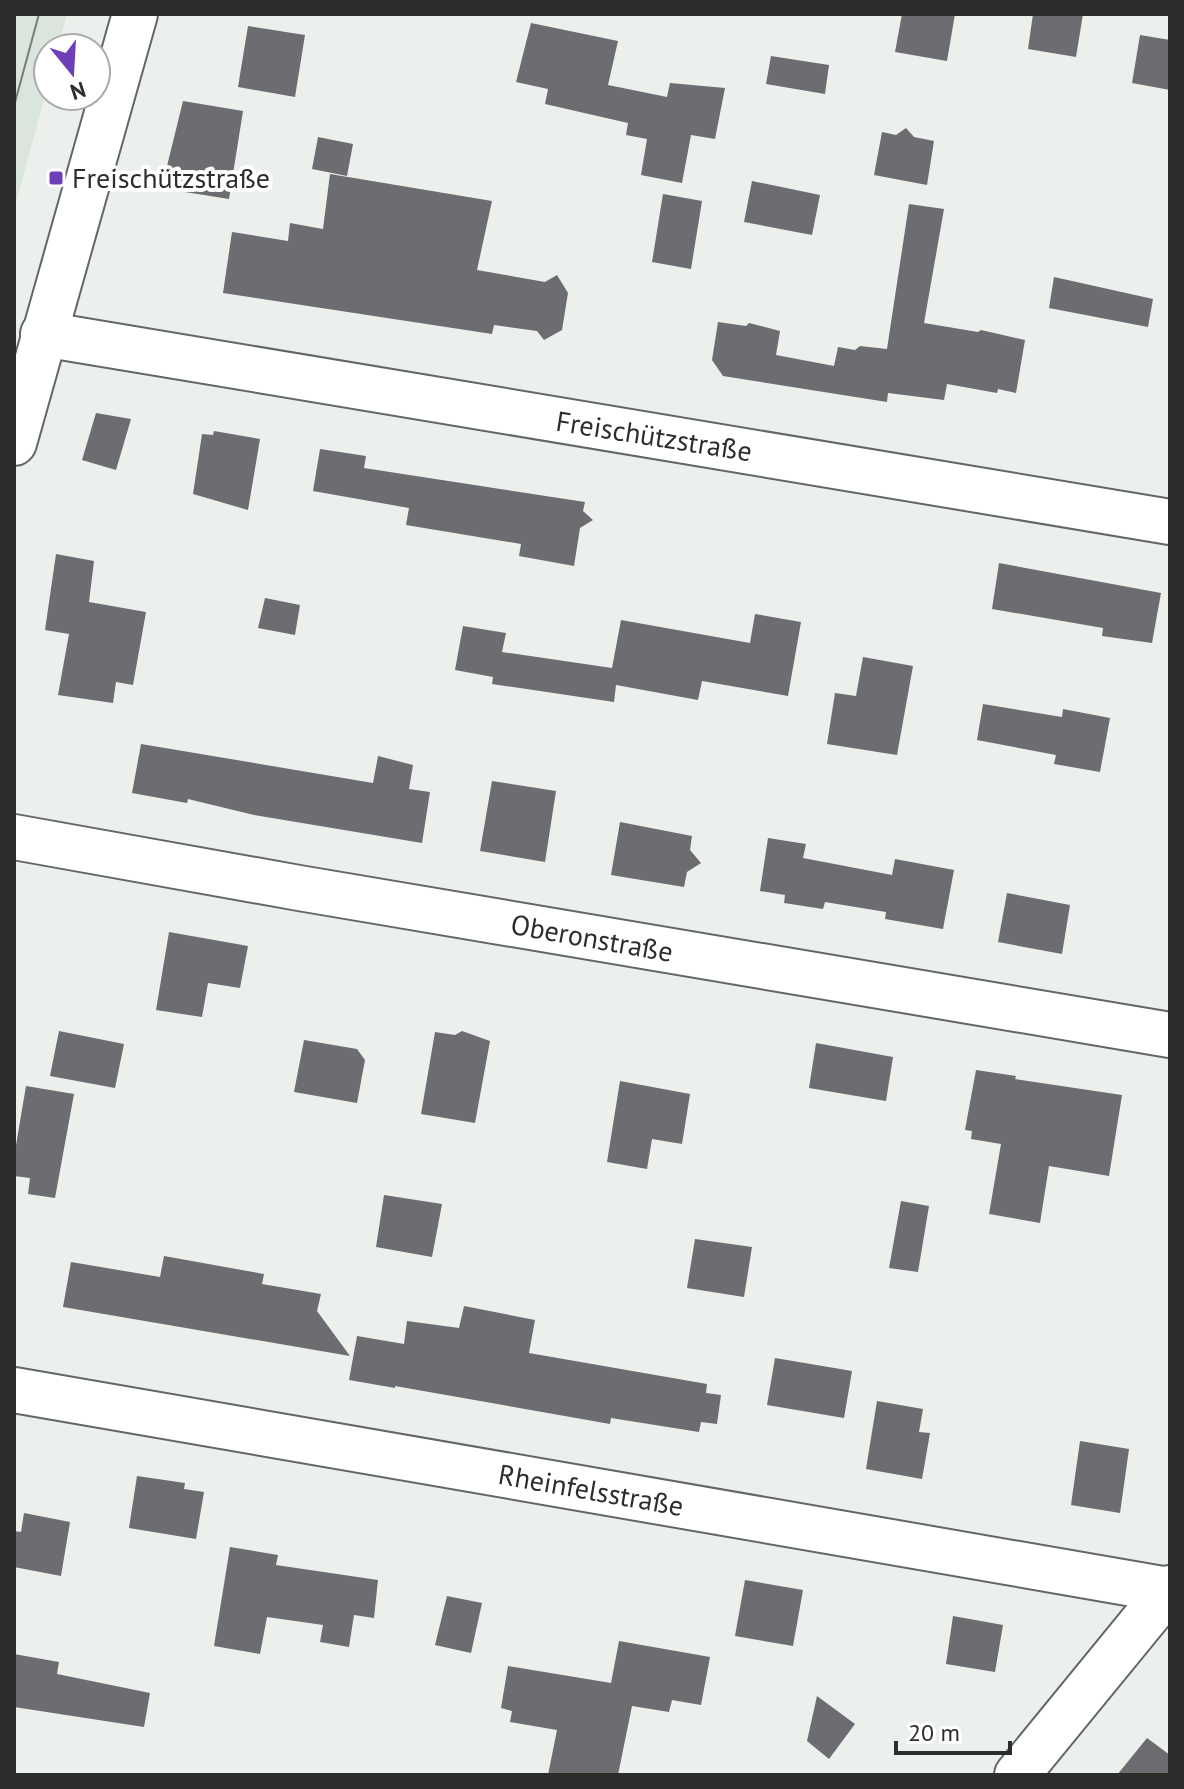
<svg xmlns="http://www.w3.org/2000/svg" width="1184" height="1789" viewBox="0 0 1184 1789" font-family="'PT Sans',sans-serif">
  <rect width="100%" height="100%" fill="#ebf0ec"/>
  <polygon fill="#dae6dd" points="14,14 67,14 58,48 48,48 48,85 14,210"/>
  <g fill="#6d6c71">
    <polygon points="902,14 955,14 947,61 895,52"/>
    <polygon points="1033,14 1083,14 1076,57 1028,49"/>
    <polygon points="531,23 618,41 608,85 667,97 670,83 725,88 715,139 691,135 682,183 641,175 647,139 626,135 628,123 545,104 548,89 516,82"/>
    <polygon points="248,26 305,35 295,97 238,87"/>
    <polygon points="1140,35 1170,40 1170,90 1132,83"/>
    <polygon points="771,56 829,65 825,94 766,84"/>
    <polygon points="183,101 243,111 229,199 166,189 170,166 167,166"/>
    <polygon points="906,128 914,137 934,141 927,185 874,175 882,132 896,135"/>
    <polygon points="318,137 353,144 347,176 312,169"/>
    <polygon points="330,174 492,201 477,270 545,282 557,275 568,293 562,330 544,340 537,331 494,325 492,334 223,293 232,232 288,241 290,223 323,229"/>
    <polygon points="752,181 820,195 812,235 744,222"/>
    <polygon points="663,194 702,201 691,269 652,262"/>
    <polygon points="909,204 944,209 924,323 978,332 981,330 1025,340 1016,393 998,389 997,393 947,384 944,400 888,393 887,402 723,376 712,360 718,322 746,326 749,323 780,331 776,355 834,366 838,347 855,350 860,346 887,349"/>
    <polygon points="1054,277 1153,299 1148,327 1049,308"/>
    <polygon points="96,413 131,419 116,470 82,460"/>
    <polygon points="214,431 260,439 248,510 193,494 202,434 213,435"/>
    <polygon points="320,449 366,456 364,468 585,502 583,511 593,520 580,528 574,566 519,556 521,544 406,525 409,508 313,491"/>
    <polygon points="56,554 94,561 89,602 146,612 133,685 116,682 113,703 58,695 69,634 45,630"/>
    <polygon points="999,563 1161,593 1152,643 1102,636 1103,628 992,609"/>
    <polygon points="265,598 300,605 295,635 258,628"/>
    <polygon points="755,614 801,622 788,696 702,681 698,700 616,685 614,702 492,684 493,677 455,670 463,626 506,633 502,652 612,668 621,620 750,643"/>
    <polygon points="863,657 913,666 897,755 827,744 835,693 856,696"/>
    <polygon points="983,704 1062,717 1063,709 1110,718 1100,772 1054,764 1056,755 977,740"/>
    <polygon points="141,744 373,783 378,756 413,765 409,789 430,792 422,843 254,815 188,799 187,803 132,793"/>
    <polygon points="492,781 556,791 545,862 480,851"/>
    <polygon points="620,822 692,836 690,850 701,863 687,872 684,887 611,875"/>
    <polygon points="768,838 806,844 803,858 892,875 895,859 954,870 943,929 885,919 886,912 825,902 823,909 784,903 785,895 760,891"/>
    <polygon points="1007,893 1070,905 1062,954 998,942"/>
    <polygon points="169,932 248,946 240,988 208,983 202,1017 156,1010"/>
    <polygon points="59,1031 124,1044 115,1088 50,1076"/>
    <polygon points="462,1031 490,1041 475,1123 421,1114 435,1032 455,1035"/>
    <polygon points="304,1040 357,1049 365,1060 357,1103 294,1092"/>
    <polygon points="816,1043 893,1057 886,1101 809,1088"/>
    <polygon points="976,1070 1016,1076 1015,1079 1122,1095 1109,1176 1049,1166 1040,1223 989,1214 1001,1144 971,1139 972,1131 965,1130"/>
    <polygon points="620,1081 690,1094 682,1144 652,1139 647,1169 607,1162"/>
    <polygon points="26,1086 74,1094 55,1198 28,1194 30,1178 14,1176 14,1157"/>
    <polygon points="384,1195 442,1204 432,1257 376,1247"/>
    <polygon points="901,1201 929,1206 918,1272 889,1268"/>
    <polygon points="695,1239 752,1247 744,1297 687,1288"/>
    <polygon points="164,1256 264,1274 262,1284 321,1294 317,1311 350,1356 63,1307 71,1262 160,1277"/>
    <polygon points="464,1306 535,1320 529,1353 707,1384 706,1393 721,1395 717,1424 701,1422 699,1432 611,1418 610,1424 395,1386 395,1388 349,1380 357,1336 404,1344 407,1321 459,1328"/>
    <polygon points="775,1358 852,1371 844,1418 767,1405"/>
    <polygon points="877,1401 923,1409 919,1432 930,1433 922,1479 866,1469"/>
    <polygon points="1080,1441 1129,1449 1120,1513 1071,1505"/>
    <polygon points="137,1476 185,1483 184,1489 204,1492 196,1539 129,1528"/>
    <polygon points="24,1513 70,1522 61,1576 14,1567 14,1531 21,1532"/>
    <polygon points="230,1547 278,1555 276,1565 378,1580 374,1618 354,1615 349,1647 320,1642 323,1625 267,1617 260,1654 214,1646"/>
    <polygon points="745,1580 803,1590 793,1646 735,1636"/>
    <polygon points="447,1596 482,1603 471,1653 435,1645"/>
    <polygon points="953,1616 1003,1625 995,1672 946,1664"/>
    <polygon points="619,1641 710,1657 701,1705 672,1700 669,1712 632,1706 618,1775 548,1775 557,1730 510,1722 512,1711 501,1708 508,1666 611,1683"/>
    <polygon points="14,1654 59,1662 57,1674 150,1693 144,1727 14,1707"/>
    <polygon points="817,1696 855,1724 829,1759 807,1741"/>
    <polygon points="1147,1738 1170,1755 1170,1775 1117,1775"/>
  </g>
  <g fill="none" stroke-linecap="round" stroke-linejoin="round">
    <defs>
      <g id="street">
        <polyline points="43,334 1170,522"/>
        <polyline points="14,443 135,14"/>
        <polyline points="14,837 299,888 1170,1035"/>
        <polyline points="14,1390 1168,1590"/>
        <polyline points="1017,1775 1170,1588"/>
      </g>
    </defs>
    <use href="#street" stroke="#626764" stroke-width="48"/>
    <use href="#street" stroke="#fff" stroke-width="44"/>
    <g stroke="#787b78" stroke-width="2">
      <polyline points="14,19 15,14"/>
      <polyline points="14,106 39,14"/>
    </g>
  </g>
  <rect fill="#6d40b7" stroke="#fff" stroke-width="3" x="48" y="170" width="16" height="16" rx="4"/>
  <g text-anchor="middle" stroke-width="8" stroke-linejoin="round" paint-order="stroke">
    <g font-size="28" fill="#2c2e2c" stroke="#fff" text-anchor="start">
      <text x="72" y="188">Freischützstraße</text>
    </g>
    <g font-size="28" fill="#2c2e2c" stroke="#fff">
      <text transform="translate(654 436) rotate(9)" y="10">Freischützstraße</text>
      <text transform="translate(592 938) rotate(10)" y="10">Oberonstraße</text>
      <text transform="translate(591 1490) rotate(10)" y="10">Rheinfelsstraße</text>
    </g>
  </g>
  <rect width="1184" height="1789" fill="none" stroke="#2c2e2c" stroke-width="32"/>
  <g transform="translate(72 72) rotate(162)"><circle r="38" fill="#ffffff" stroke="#ababab" stroke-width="2"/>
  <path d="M0-6L14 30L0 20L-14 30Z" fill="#6d40b7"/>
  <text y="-12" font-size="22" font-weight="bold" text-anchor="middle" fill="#2c2e2c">N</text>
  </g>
  <path d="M896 1741v12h114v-12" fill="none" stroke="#2c2e2c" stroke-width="4"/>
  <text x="908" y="1741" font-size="24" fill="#2c2e2c" stroke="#ffffff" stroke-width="6" paint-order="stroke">20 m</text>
</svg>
